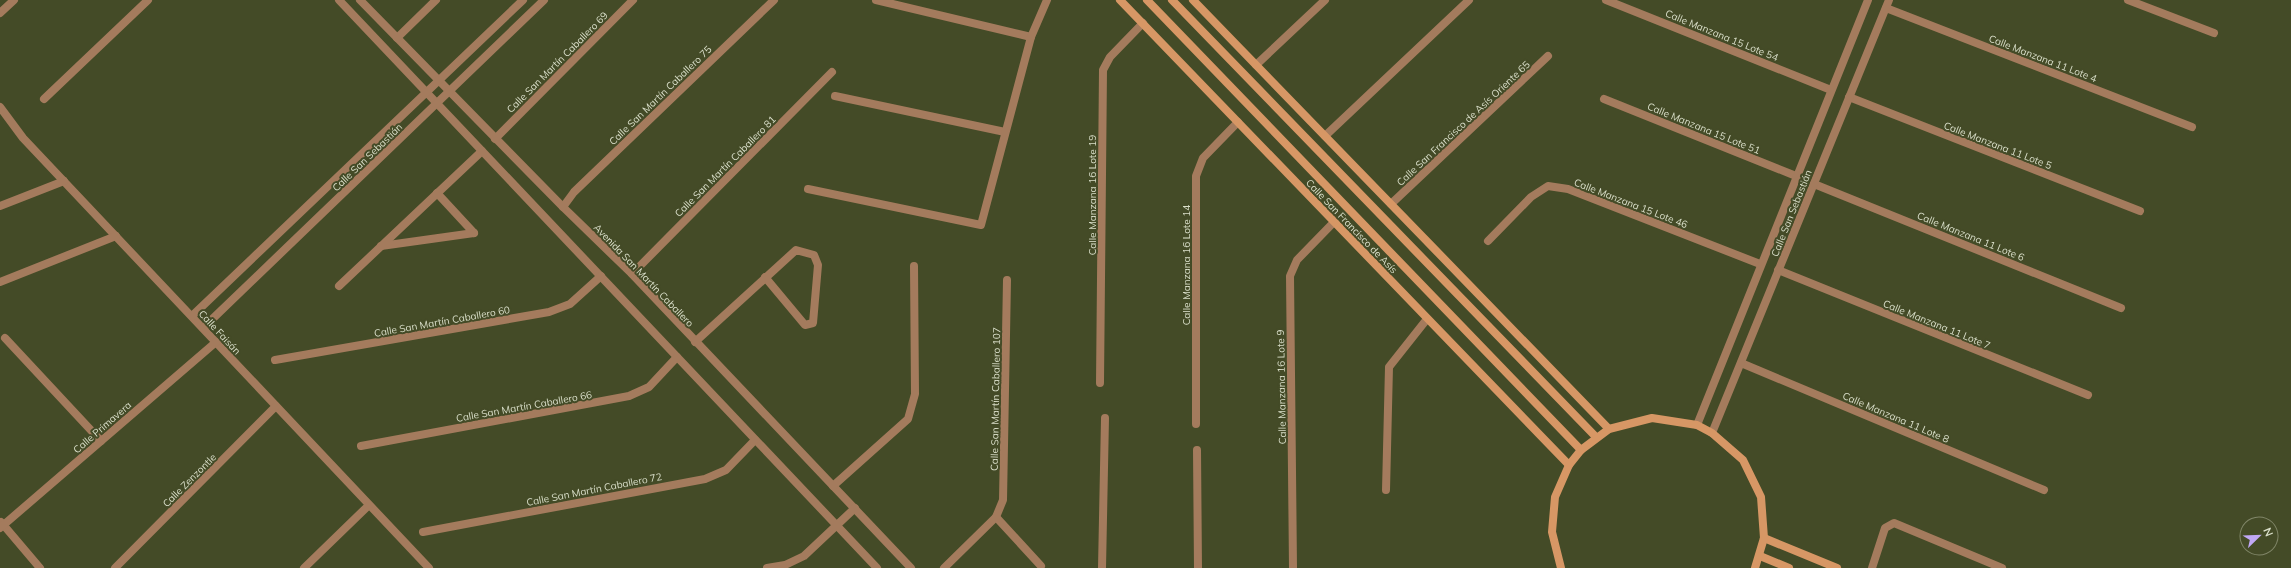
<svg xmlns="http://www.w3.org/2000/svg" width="2291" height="568" viewBox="0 0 2291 568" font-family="Mulish,sans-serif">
  <rect width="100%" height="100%" fill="#444b27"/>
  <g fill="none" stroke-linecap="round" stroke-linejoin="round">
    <g stroke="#a47b5d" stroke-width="8">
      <polyline points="876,0 1031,37"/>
      <polyline points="835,96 1005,132"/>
      <polyline points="808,189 981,225 1031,37 1047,0"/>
    </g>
    <g stroke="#a47b5d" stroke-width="8">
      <polyline points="339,0 877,568"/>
      <polyline points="360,0 563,207 632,274 911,568"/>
      <polyline points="1606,0 1831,90"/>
      <polyline points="2128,0 2214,33"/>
      <polyline points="1886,8 2192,127"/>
      <polyline points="0,13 14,0"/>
      <polyline points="397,38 436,0"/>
      <polyline points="1256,65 1325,0"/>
      <polyline points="1849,97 2140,211"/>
      <polyline points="44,99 148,0"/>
      <polyline points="1604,99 1796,176"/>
      <polyline points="0,107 23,138 429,568"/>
      <polyline points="1325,136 1469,0"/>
      <polyline points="495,139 633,0"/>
      <polyline points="1814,184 2121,308"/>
      <polyline points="437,193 474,233"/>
      <polyline points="1391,204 1548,56"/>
      <polyline points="0,206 64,181"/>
      <polyline points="563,207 574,192 774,0"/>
      <polyline points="1488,241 1531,197 1548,186 1568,189 1760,264"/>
      <polyline points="381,246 474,233"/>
      <polyline points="1778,270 2088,395"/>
      <polyline points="632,274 832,72"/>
      <polyline points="0,282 116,236"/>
      <polyline points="339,286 482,151"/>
      <polyline points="192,316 523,0"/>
      <polyline points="203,328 544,0"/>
      <polyline points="5,338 101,441"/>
      <polyline points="695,342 796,250 814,255 818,265 813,323 805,325 765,277"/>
      <polyline points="275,360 549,312 570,304 601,276"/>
      <polyline points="1741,363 2044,490"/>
      <polyline points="1100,383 1103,70 1110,57 1143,23"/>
      <polyline points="1196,424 1196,176 1203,158 1238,122"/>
      <polyline points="1697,425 1868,0"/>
      <polyline points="1712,433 1889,0"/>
      <polyline points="361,446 629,396 649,387 677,357"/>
      <polyline points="1197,450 1198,568"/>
      <polyline points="833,486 908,419 915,394 914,266"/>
      <polyline points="1386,490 1389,367 1427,319"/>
      <polyline points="996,517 1041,566"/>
      <polyline points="1,522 40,568"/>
      <polyline points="0,528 216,342"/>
      <polyline points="423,532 705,479 726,470 755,440"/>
      <polyline points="115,568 276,406"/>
      <polyline points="304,568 369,505"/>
      <polyline points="767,568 785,565 804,556 855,508"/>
      <polyline points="944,568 996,517 1003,500 1007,280"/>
      <polyline points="1102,568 1105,418"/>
      <polyline points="1293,568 1290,276 1297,260 1334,222"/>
      <polyline points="1872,568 1885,528 1894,523 2002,568"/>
    </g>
    <g stroke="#d79765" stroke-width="8">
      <polyline points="1120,0 1569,465"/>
      <polyline points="1147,0 1581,450"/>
      <polyline points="1172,0 1596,437"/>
      <polyline points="1193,0 1609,429"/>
      <polyline points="1764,538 1837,568"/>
      <polyline points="1760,556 1789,568"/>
      <polyline points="1561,568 1552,532 1555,497 1569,465 1581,450 1609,429 1652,418 1697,425 1712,433 1743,460 1761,497 1764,538 1755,568"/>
    </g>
  </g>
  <g text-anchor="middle" stroke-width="4" stroke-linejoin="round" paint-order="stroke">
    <g font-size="10" fill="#dadfca" stroke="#444b27">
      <text transform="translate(1722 35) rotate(22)" y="4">Calle Manzana 15 Lote 54</text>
      <text transform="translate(2043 58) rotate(21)" y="4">Calle Manzana 11 Lote 4</text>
      <text transform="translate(557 62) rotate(-45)" y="4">Calle San Martín Caballero 69</text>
      <text transform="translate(660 95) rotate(-44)" y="4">Calle San Martín Caballero 75</text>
      <text transform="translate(1463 123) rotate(-43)" y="4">Calle San Francisco de Asís Oriente 65</text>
      <text transform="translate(1704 128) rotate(22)" y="4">Calle Manzana 15 Lote 51</text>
      <text transform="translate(1998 145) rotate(21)" y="4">Calle Manzana 11 Lote 5</text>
      <text transform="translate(367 157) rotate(-44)" y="4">Calle San Sebastián</text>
      <text transform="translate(725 166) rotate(-45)" y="4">Calle San Martín Caballero 81</text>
      <text transform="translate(1092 195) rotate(-90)" y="4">Calle Manzana 16 Lote 19</text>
      <text transform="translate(1631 203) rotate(21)" y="4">Calle Manzana 15 Lote 46</text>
      <text transform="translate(1791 213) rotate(-68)" y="4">Calle San Sebastián</text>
      <text transform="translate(1352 226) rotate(46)" y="4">Calle San Francisco de Asís</text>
      <text transform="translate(1971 236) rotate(22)" y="4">Calle Manzana 11 Lote 6</text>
      <text transform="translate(1186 265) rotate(-90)" y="4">Calle Manzana 16 Lote 14</text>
      <text transform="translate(644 275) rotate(46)" y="4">Avenida San Martín Caballero</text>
      <text transform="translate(442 321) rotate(-10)" y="4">Calle San Martín Caballero 60</text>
      <text transform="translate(1937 324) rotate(22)" y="4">Calle Manzana 11 Lote 7</text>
      <text transform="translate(220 332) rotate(47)" y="4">Calle Faisán</text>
      <text transform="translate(1281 387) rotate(-91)" y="4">Calle Manzana 16 Lote 9</text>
      <text transform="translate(995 399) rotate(-89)" y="4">Calle San Martín Caballero 107</text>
      <text transform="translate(524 406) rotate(-10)" y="4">Calle San Martín Caballero 66</text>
      <text transform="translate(1896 417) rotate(23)" y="4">Calle Manzana 11 Lote 8</text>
      <text transform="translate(102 427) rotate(-41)" y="4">Calle Primavera</text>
      <text transform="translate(189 480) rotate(-45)" y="4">Calle Zenzontle</text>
      <text transform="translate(594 489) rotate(-11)" y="4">Calle San Martín Caballero 72</text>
    </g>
  </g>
  <g transform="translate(2259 536) rotate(67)"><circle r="19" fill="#444b27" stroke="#808668"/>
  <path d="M0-3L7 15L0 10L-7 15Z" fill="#c0a8f4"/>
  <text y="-6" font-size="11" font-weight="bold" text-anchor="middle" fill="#dadfca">N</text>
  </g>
</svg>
